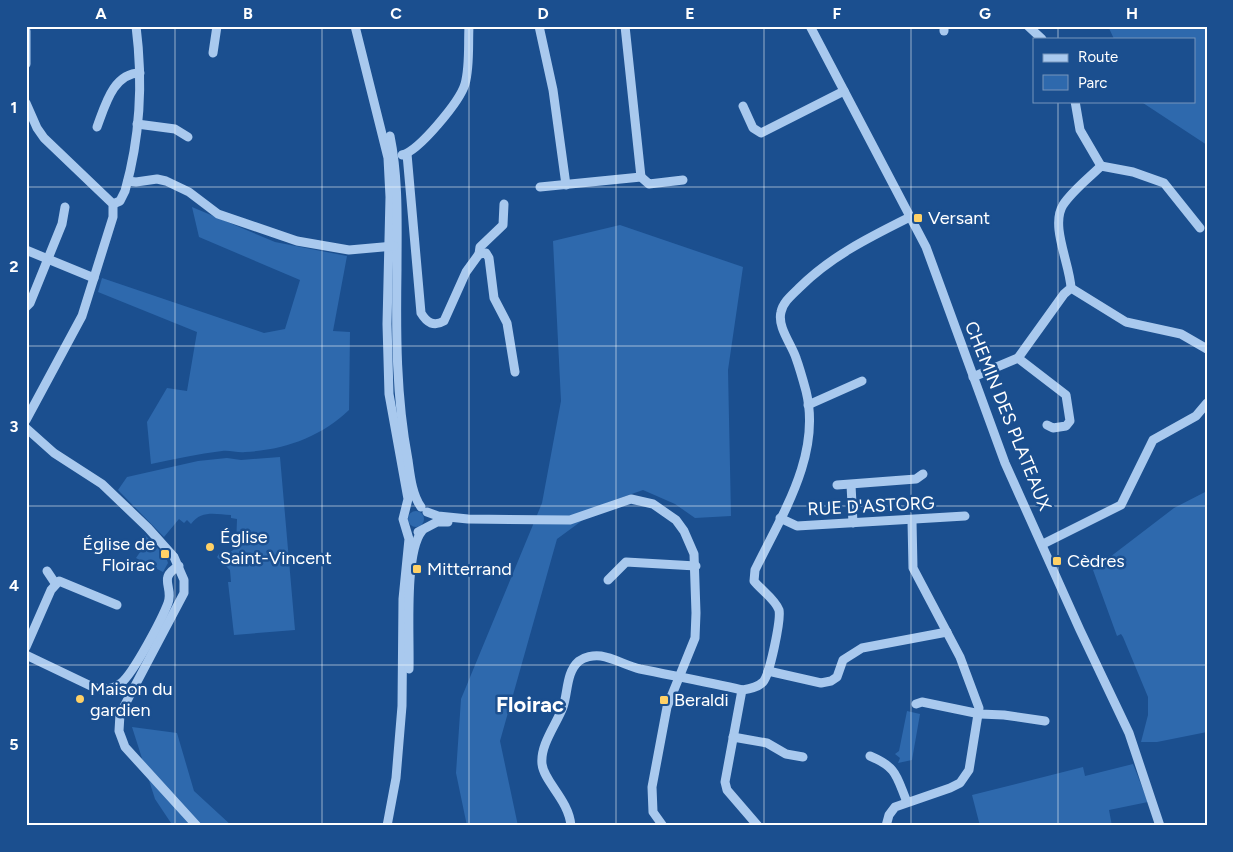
<svg xmlns="http://www.w3.org/2000/svg" width="1233" height="852" viewBox="0 0 1233 852" font-family="Figtree,sans-serif">
  <rect width="100%" height="100%" fill="#1b4f8f"/>
  <g fill="#2e69ad">
    <polygon points="1108,26 1207,26 1207,145 1140,101 1194,101 1194,39 1114,39"/>
    <path d="M192,207l83,35 72,14 -14,75 17,1 -1,78c-28,27 -65,40 -104,42 -7,1 -15,-2 -23,-1 -24,3 -47,8 -71,13l-4,-42 20,-34 20,3 10,-59 -99,-40 4,-14 162,55 21,-4 15,-49 -101,-43z"/>
    <polygon points="620,225 743,267 728,370 731,516 695,518 675,504 643,490 606,503 557,539 500,741 518,826 467,826 456,773 461,699 542,503 561,401 553,241"/>
    <path d="M280,457l15,173 -61,5 -6,-53h3l-1,-12 -13,-13 4,-6 5,4 10,-7 1,-29 -6,-1v-3c-16,-1 -30,-5 -40,9l-4,-4 -3,3 -5,-4 -15,18 -46,-47 9,-13 71,-16 29,-3 14,2z"/>
    <polygon points="1207,491 1207,732 1157,742 1141,742 1148,715 1148,697 1123,637 1121,634 1117,636 1093,570 1174,508"/>
    <circle cx="416" cy="519" r="8"/>
    <polygon points="145,535 166,557 168,563 163,572 136,558 147,542 143,539"/>
    <polygon points="907,711 920,714 912,760 898,763 900,758 895,754 899,751"/>
    <polygon points="132,727 177,733 194,791 232,826 173,826 155,799"/>
    <polygon points="1133,764 1148,802 1109,810 1112,826 980,826 972,795 1083,767 1085,776"/>
  </g>
  <g fill="none" stroke-linecap="round" stroke-linejoin="round">
    <g stroke="#a9c9ee" stroke-width="9">
      <polyline points="355,26 388,158 390,197 387,324 389,394 408,499 403,519 409,539 403,599 402,706 396,778 387,826"/>
      <polyline points="539,26 553,90 566,185"/>
      <polyline points="625,26 641,177"/>
      <polyline points="810,26 926,247 1005,463 1080,630 1129,733 1160,826"/>
      <polyline points="1028,26 1042,39"/>
      <polyline points="26,31 26,64"/>
      <polyline points="944,31 944,26"/>
      <polyline points="213,53 217,26"/>
      <polyline points="1075,101 1080,130 1101,166"/>
      <polyline points="26,103 37,128 44,138 113,204 113,217 82,316 26,420"/>
      <polyline points="743,106 753,128 761,133 844,91"/>
      <polyline points="137,124 175,129 188,137"/>
      <path d="M97,127c8,-21 16,-54 43,-54"/>
      <path d="M390,136c9,44 7,89 7,133 -1,64 -1,128 11,191 2,14 4,35 13,47"/>
      <path d="M407,154l14,159c6,10 13,14 23,8l22,-49 13,-18 1,-7 23,-22 1,-21"/>
      <path d="M402,155c17,-4 58,-54 63,-71 5,-18 3,-39 4,-58"/>
      <polyline points="128,181 136,182 157,179 166,181 189,192 218,214 297,241 349,250 394,246"/>
      <polyline points="540,187 641,177 649,184 683,180"/>
      <path d="M113,204l7,-3 5,-10c15,-53 18,-110 11,-165"/>
      <polyline points="26,250 94,278"/>
      <polyline points="479,254 486,253 489,258 494,298 507,323 515,372"/>
      <polyline points="1071,288 1126,322 1181,334 1207,349"/>
      <polyline points="26,307 30,303 62,224 65,207"/>
      <polyline points="1018,358 1066,395 1070,421 1066,426 1053,428 1047,425"/>
      <path d="M973,377l45,-19 46,-64 7,-6c-1,-24 -21,-62 -8,-83 10,-15 26,-27 38,-39l32,6 31,11 36,45"/>
      <polyline points="808,405 862,381"/>
      <polyline points="26,428 54,453 102,484 148,528 174,557 184,580 184,593 120,714 119,731 125,747 197,826"/>
      <polyline points="837,485 916,479 923,474"/>
      <polyline points="851,485 853,523"/>
      <polyline points="427,512 438,516 468,519 570,520 631,499 653,504 676,520 684,531 694,554 696,613 695,638 667,707 652,787 653,812 663,826"/>
      <polyline points="780,518 797,526 965,516"/>
      <polyline points="418,532 437,522 448,522"/>
      <polyline points="1043,544 1121,505 1153,440 1196,416 1207,403"/>
      <polyline points="47,571 55,583"/>
      <polyline points="608,580 626,562 696,566"/>
      <polyline points="26,647 51,590 59,581 117,605"/>
      <path d="M26,655l69,33c9,2 19,1 26,-5 12,-9 41,-64 47,-80 6,-16 -11,-25 11,-37"/>
      <path d="M409,669c1,-31 -5,-116 13,-138"/>
      <polyline points="768,671 821,683 831,681 837,677 843,660 862,648 947,632"/>
      <polyline points="742,690 725,782 727,790 758,826"/>
      <polyline points="916,704 922,702 980,714 1004,715 1045,721"/>
      <polyline points="733,737 767,743 786,754 803,757"/>
      <path d="M870,756c28,12 26,20 37,46"/>
      <path d="M571,826c-2,-26 -27,-44 -29,-62 -2,-19 14,-39 21,-57 5,-14 3,-35 16,-46 5,-4 14,-6 22,-5 13,2 26,10 39,13 34,7 68,13 102,21 7,-1 15,-2 21,-8 7,-8 18,-62 16,-72 -4,-11 -18,-20 -25,-29l1,-11c26,-54 67,-115 51,-179 -3,-11 -6,-22 -10,-33 -4,-13 -19,-31 -15,-46 2,-10 11,-17 18,-24 32,-32 71,-51 111,-71"/>
      <polyline points="886,826 889,815 895,807 950,788 960,783 969,770 979,708 960,657 913,568 912,521"/>
    </g>
  </g>
  <path fill="none" stroke="#fff" stroke-width="1" stroke-opacity="0.55" d="M175,26v800M322,26v800M469,26v800M616,26v800M764,26v800M911,26v800M1058,26v13M1058,101v725M26,187h1181M26,346h1181M26,506h1181M26,665h1181"/>
  <g fill="#ffd166" stroke="#1b4f8f" stroke-width="2">
    <rect x="913" y="213" width="10" height="10" rx="2.5"/>
    <circle cx="210" cy="547" r="5"/>
    <rect x="160" y="549" width="10" height="10" rx="2.5"/>
    <rect x="1052" y="556" width="10" height="10" rx="2.5"/>
    <rect x="412" y="564" width="10" height="10" rx="2.5"/>
    <circle cx="80" cy="699" r="5"/>
    <rect x="659" y="695" width="10" height="10" rx="2.5"/>
  </g>
  <g text-anchor="middle" stroke-width="5" stroke-linejoin="round" paint-order="stroke">
    <g font-size="18" fill="#fff" stroke="#1b4f8f" text-anchor="start">
      <text x="928" y="224">Versant</text>
      <text x="220" y="543">Église<tspan x="220" dy="21">Saint-Vincent</tspan></text>
      <text x="155" y="550" text-anchor="end">Église de<tspan x="155" dy="21">Floirac</tspan></text>
      <text x="1067" y="567">Cèdres</text>
      <text x="427" y="575">Mitterrand</text>
      <text x="90" y="695">Maison du<tspan x="90" dy="21">gardien</tspan></text>
      <text x="674" y="706">Beraldi</text>
    </g>
    <g font-size="18" fill="#fff" stroke="#1b4f8f">
      <text transform="translate(1008 416) rotate(68)" y="6">CHEMIN DES PLATEAUX</text>
      <text transform="translate(871 506) rotate(-3)" y="6">RUE D'ASTORG</text>
    </g>
    <g font-size="22" font-weight="bold" fill="#fff" stroke="#1b4f8f">
      <text x="530" y="712">Floirac</text>
    </g>
  </g>
  <rect width="1233" height="852" fill="none" stroke="#1b4f8f" stroke-width="55"/>
  <rect x="1033" y="38" width="162" height="65" fill="#1b4f8f" stroke="#7695bc"/>
  <rect x="1043" y="54" width="25" height="8" fill="#a9c9ee" stroke="#7695bc"/>
  <text x="1078" y="62" font-size="15" fill="#ffffff">Route</text>
  <rect x="1043" y="75" width="25" height="15" fill="#2e69ad" stroke="#7695bc"/>
  <text x="1078" y="88" font-size="15" fill="#ffffff">Parc</text>
  <rect x="28" y="28" width="1178" height="796" fill="none" stroke="#fff" stroke-width="2"/>
  <g font-size="16" text-anchor="middle" font-weight="bold" fill="#fff">
    <text x="101" y="19">A</text>
    <text x="248" y="19">B</text>
    <text x="396" y="19">C</text>
    <text x="543" y="19">D</text>
    <text x="690" y="19">E</text>
    <text x="837" y="19">F</text>
    <text x="985" y="19">G</text>
    <text x="1132" y="19">H</text>
    <text x="14" y="113">1</text>
    <text x="14" y="272">2</text>
    <text x="14" y="432">3</text>
    <text x="14" y="591">4</text>
    <text x="14" y="750">5</text>
  </g>
</svg>
